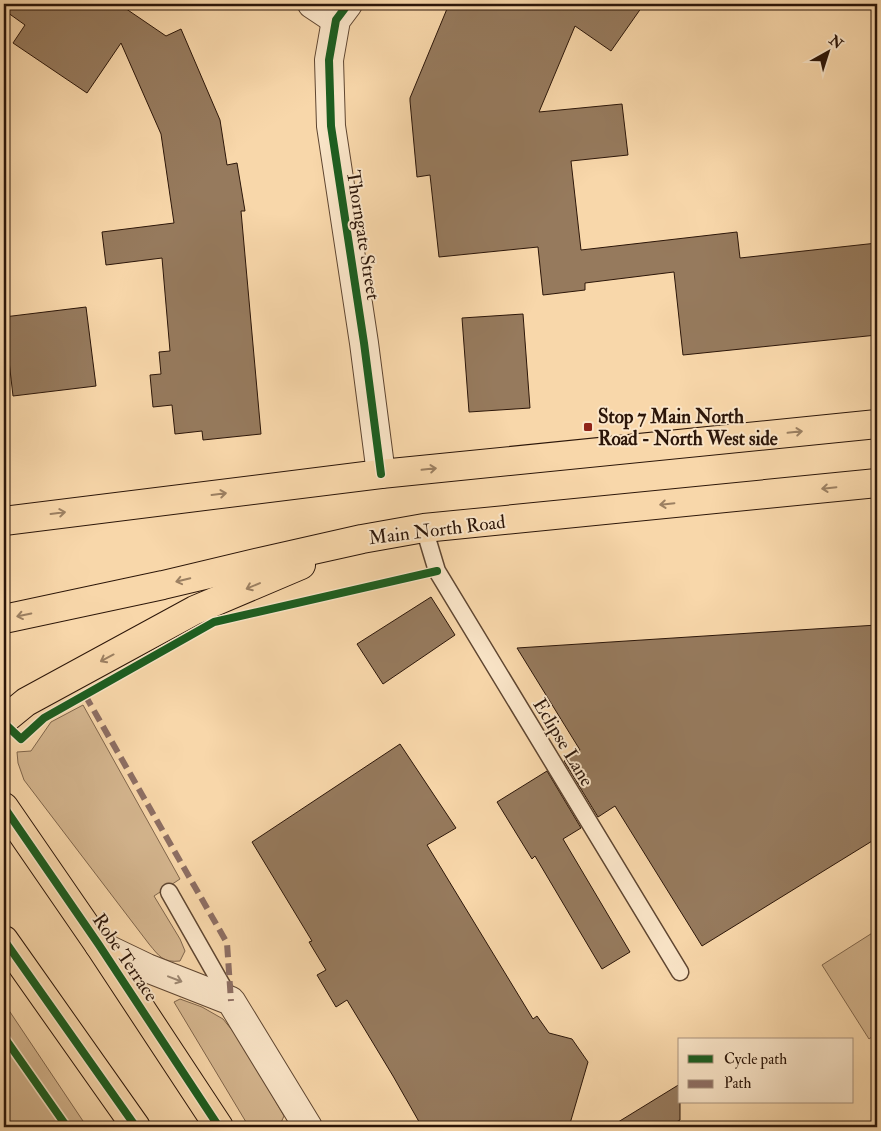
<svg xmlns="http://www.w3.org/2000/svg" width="881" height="1131" viewBox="0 0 881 1131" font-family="'IM FELL Double Pica',serif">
  <rect width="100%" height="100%" fill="#f8d7aa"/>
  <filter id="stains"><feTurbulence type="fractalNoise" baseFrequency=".004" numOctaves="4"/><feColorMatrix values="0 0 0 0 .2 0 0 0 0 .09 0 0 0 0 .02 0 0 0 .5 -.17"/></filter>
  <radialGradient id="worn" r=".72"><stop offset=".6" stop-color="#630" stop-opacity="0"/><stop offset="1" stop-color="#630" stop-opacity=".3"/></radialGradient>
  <g fill="#d5b68f" stroke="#80664c">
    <path d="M83,705l97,174 -26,17 26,43 5,12 -5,10c-17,2 -21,-5 -31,-17l-125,-164 -6,-17 -1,-11 14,-1 20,-29z"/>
    <polygon points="877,930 877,1033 869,1039 822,965"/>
    <polygon points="180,999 202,1007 223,1019 240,1040 284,1116 279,1127 249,1127 174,1002"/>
    <polygon points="4,1003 87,1127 88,1127 4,1127"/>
  </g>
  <g fill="#967a5d" stroke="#2c1609">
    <polygon points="4,4 119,4 166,36 181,29 220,120 227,165 237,163 245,211 241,211 261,434 203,440 202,431 175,434 172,405 153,407 150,375 161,374 159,352 170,351 162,258 106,265 102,232 174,223 161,134 121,43 87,93 13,43 25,25 4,10"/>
    <polygon points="449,4 644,4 611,51 575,26 539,112 622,104 628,155 571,161 581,250 737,232 740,258 877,243 877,335 683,355 674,272 585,283 585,290 543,295 538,247 439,257 430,175 417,177 410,101 410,98"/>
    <polygon points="86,307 96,386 13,396 4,317"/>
    <polygon points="523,314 530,408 469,412 462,318"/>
    <polygon points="431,597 455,635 383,684 357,644"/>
    <polygon points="877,625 877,838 702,946 615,806 598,817 564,761 580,750 517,648"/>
    <polygon points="400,744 456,828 427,845 533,1019 537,1016 549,1033 572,1039 588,1062 569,1127 422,1127 393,1076 347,1000 336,1007 317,975 326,970 309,942 312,941 252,842"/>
    <polygon points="547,771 581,828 563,839 630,952 602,969 535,856 532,859 497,802"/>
    <polygon points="680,1084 680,1120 667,1127 610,1127"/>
  </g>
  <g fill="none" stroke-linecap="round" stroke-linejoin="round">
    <defs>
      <g id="service">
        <polyline points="424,528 437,571 680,972"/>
        <polyline points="169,892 231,1001"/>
      </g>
      <g id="minor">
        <polyline points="312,4 336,20"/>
        <polyline points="348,4 336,20 329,60 331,126 364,343 381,474"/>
        <polyline points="99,945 147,968 231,1001 308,1127"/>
      </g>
      <g id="trunk">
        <polyline points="4,521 381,474 877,424"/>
        <polyline points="4,619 163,585 264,561 362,539 424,528 877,483"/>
        <polyline points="4,720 26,702 195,610 301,565"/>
        <polyline points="4,807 99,945 219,1127"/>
        <polyline points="4,940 136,1127"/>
      </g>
    </defs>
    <use href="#service" stroke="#5f4631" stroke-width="19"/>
    <use href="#minor" stroke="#5f4631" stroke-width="30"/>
    <use href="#trunk" stroke="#2c1609" stroke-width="30"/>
    <use href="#service" stroke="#fae5c8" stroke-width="16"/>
    <use href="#minor" stroke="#fae5c8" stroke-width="28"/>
    <use href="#trunk" stroke="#f8d7aa" stroke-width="28"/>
    <polyline stroke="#8d6e63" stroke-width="6" stroke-dasharray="12 6" stroke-linecap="butt" points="85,695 227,943 231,1001"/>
    <defs>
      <g id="cycleway">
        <polyline points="348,4 336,20 329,60 331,126 364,343 381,474"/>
        <polyline points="4,723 21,739 44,718 214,622 437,571"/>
        <polyline points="4,807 99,945 219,1127"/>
        <polyline points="4,940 136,1127"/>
        <polyline points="4,1037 67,1127"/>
      </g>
    </defs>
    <use href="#cycleway" stroke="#fae5c8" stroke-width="11"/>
    <use href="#cycleway" stroke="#1b5e20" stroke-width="8"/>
  </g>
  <defs><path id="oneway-shaft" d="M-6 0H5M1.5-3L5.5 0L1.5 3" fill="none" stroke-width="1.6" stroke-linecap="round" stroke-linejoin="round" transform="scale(1.25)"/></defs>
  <g stroke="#9c8062">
    <use href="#oneway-shaft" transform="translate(795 432) rotate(-6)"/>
    <use href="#oneway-shaft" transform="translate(429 469) rotate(-6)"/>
    <use href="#oneway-shaft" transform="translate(829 488) rotate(174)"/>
    <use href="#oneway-shaft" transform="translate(219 494) rotate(-7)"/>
    <use href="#oneway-shaft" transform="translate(667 504) rotate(174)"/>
    <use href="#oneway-shaft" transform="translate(58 513) rotate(-7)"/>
    <use href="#oneway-shaft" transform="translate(183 580) rotate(166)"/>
    <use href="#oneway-shaft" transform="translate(253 586) rotate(157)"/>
    <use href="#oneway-shaft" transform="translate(24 615) rotate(168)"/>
    <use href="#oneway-shaft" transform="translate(107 658) rotate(152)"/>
  </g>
  <use stroke="#9d8872" href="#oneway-shaft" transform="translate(175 979) rotate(21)"/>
  <rect fill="#8f2418" stroke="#fae5c8" stroke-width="2" x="583" y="422" width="10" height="10" rx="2.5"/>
  <g text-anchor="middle" stroke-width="4" stroke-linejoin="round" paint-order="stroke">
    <g font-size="19" fill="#2c1609" stroke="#fae5c8">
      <text transform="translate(364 235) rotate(81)" y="7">Thorngate Street</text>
      <text transform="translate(437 529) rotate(-7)" y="7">Main North Road</text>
      <text transform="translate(564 742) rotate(59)" y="7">Eclipse Lane</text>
      <text transform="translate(126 957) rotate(56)" y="7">Robe Terrace</text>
    </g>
    <g font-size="19" font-weight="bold" fill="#2c1609" stroke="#fae5c8" text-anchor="start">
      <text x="598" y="423">Stop 7 Main North<tspan x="598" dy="22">Road - North West side</tspan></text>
    </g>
  </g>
  <rect width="881" height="1131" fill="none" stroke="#f8d7aa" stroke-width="20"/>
  <rect x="5" y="5" width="871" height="1121" fill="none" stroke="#2c1609" stroke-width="2.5"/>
  <rect x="10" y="10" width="861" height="1111" fill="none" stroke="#2c1609"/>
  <rect x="678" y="1038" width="175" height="65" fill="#fae5c8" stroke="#a8927c"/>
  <rect x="688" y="1055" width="25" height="8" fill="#1b5e20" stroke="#a8927c"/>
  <text x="724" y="1064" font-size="15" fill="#2c1609">Cycle path</text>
  <rect x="688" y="1080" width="25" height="8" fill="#8d6e63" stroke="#a8927c"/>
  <text x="724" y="1088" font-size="15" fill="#2c1609">Path</text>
  <g transform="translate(828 52) rotate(39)" stroke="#fae5c8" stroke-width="4" paint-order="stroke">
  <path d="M0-4L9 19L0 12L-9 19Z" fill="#2c1609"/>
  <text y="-8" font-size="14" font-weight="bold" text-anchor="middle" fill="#2c1609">N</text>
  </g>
  <rect width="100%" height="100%" filter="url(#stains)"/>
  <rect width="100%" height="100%" fill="url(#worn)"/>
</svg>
